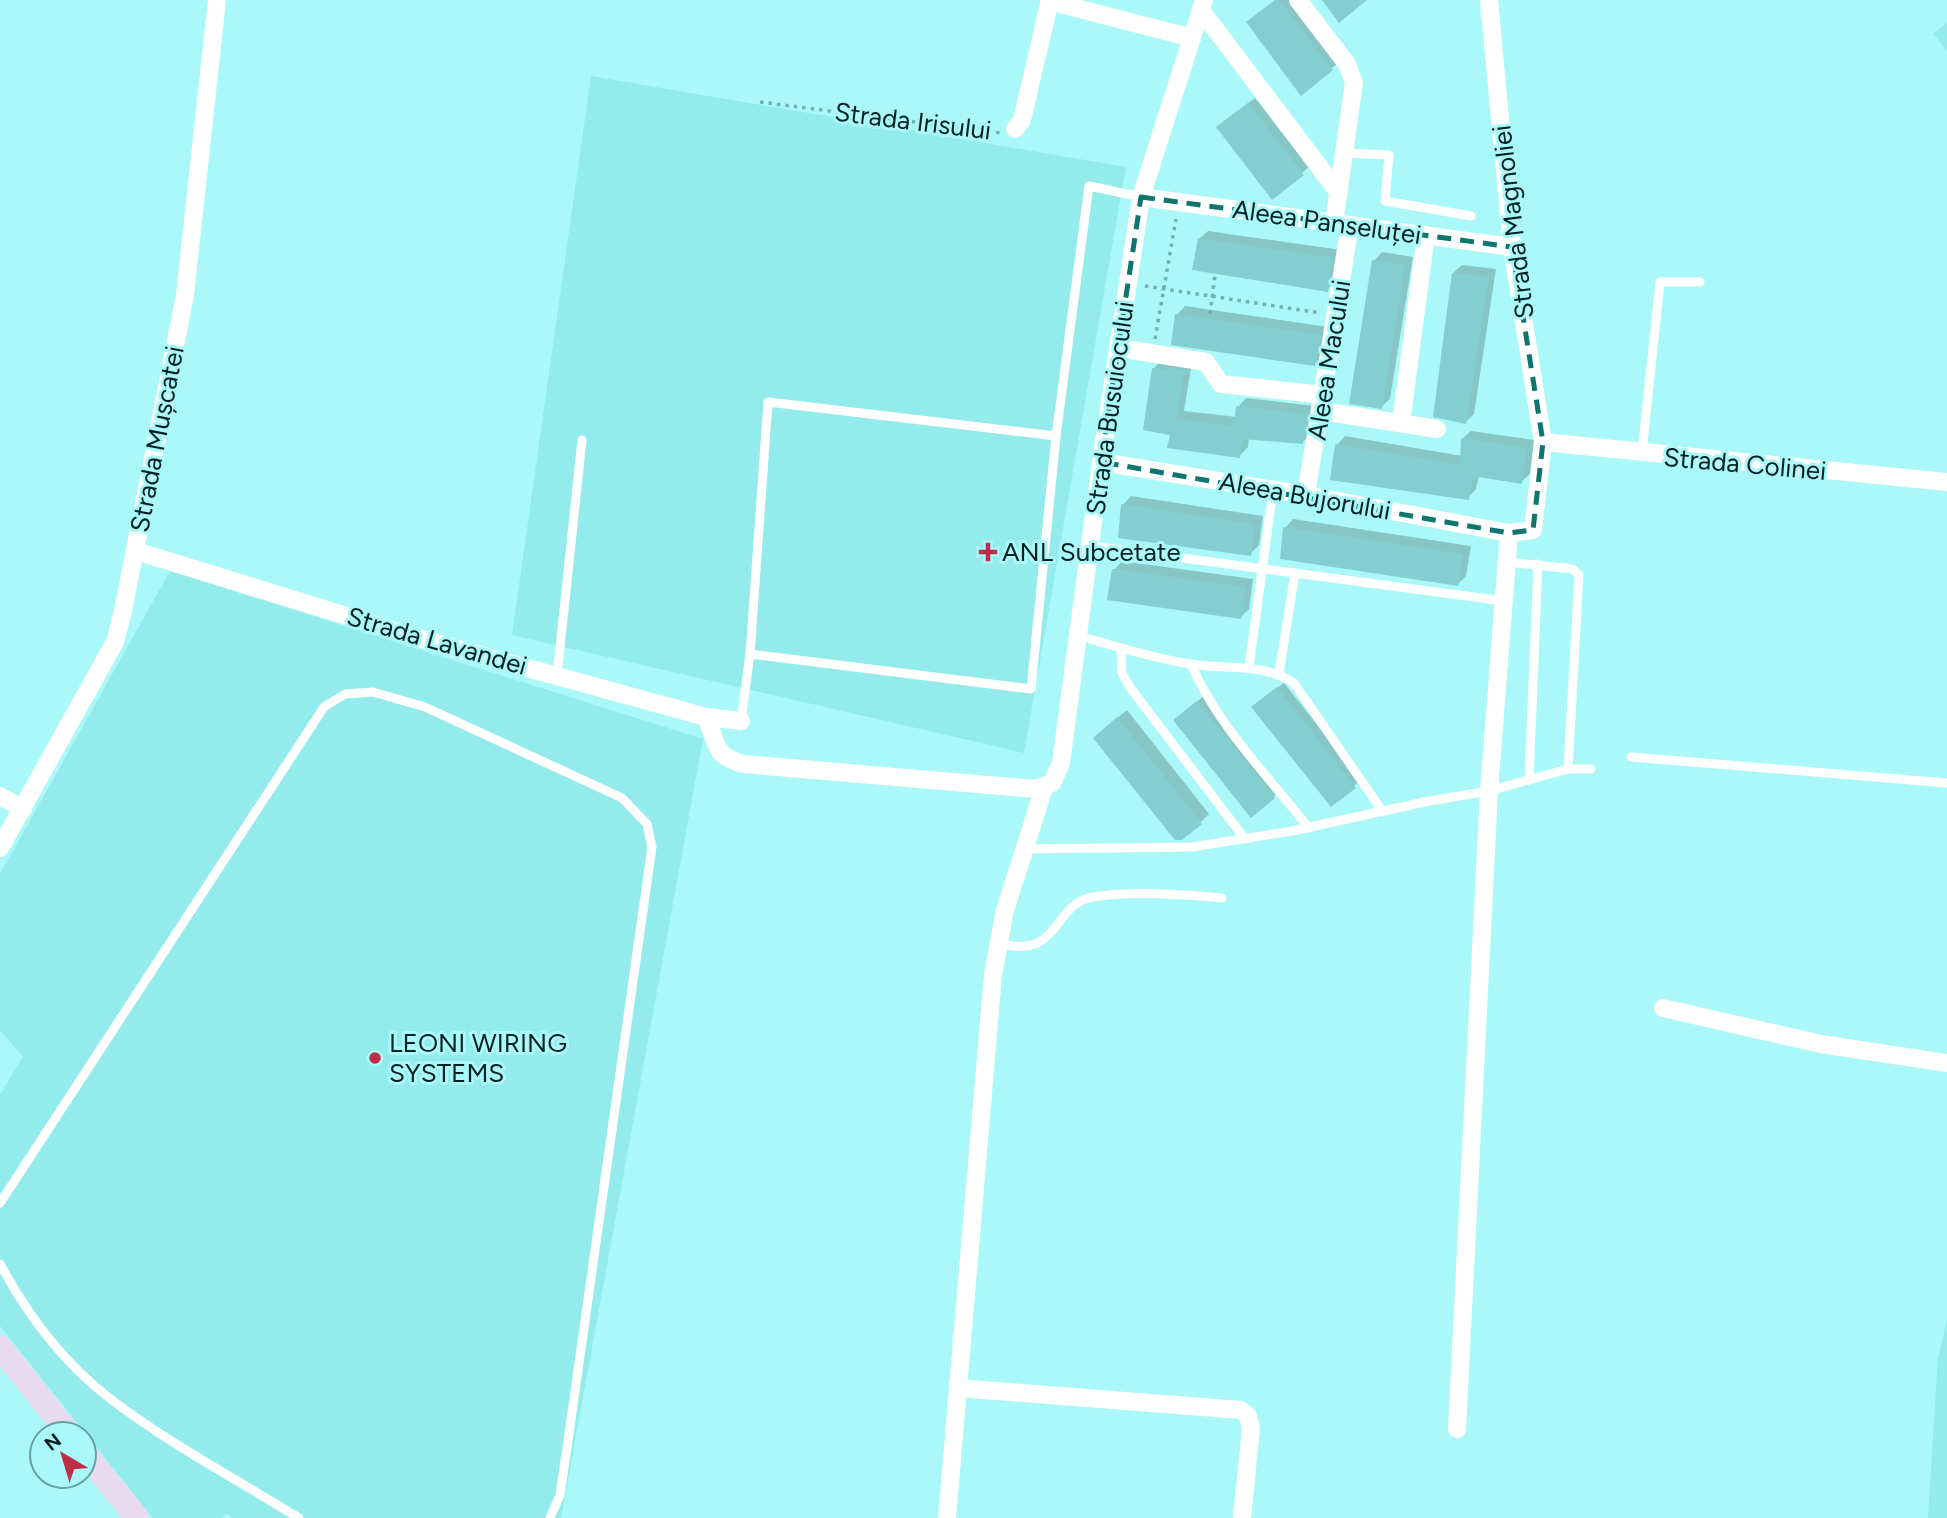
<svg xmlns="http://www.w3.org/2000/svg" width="1947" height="1518" viewBox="0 0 1947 1518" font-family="Figtree,sans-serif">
  <rect width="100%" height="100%" fill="#abf8f8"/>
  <g fill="#94ebeb">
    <polygon points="1947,23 1947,51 1933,34"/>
    <polygon points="591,76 1126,167 1024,753 512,635"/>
    <polygon points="170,571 703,739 561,1518 233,1518 227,1514 220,1518 153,1518 0,1326 0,1095 23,1056 0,1031 0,874"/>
    <polygon points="1947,1321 1947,1518 1928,1518 1938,1357"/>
  </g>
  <g fill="#0003">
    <polygon points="1276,0 1289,0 1338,63 1301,94"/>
    <polygon points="1255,98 1309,167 1272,198 1224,121"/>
    <polygon points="1208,231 1341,250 1335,281 1327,290 1199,239"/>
    <polygon points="1382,252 1413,257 1390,399 1381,407 1374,261"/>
    <polygon points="1462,265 1496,269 1474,414 1466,422 1453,273"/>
    <polygon points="1185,306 1328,327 1323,356 1315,364 1177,315"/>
    <polygon points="1162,360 1192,362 1184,411 1237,417 1238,407 1246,398 1315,406 1311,434 1302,442 1249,437 1248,447 1239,456 1173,434 1153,369"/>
    <polygon points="1471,431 1534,440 1530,474 1521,482 1479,476 1476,489 1468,498 1337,445 1345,436 1462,456 1462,439"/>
    <polygon points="1131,496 1263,516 1259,545 1250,554 1123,505"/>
    <polygon points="1293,519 1471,546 1466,576 1458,584 1285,528"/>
    <polygon points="1122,561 1253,579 1249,609 1241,617 1114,570"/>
    <polygon points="1284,683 1361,780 1331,805 1260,701"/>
    <polygon points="1204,696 1280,791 1251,815 1181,714"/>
    <polygon points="1127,710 1209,814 1201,822 1103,730"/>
  </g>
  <g fill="#83cfcf">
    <polygon points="1275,0 1279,0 1333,70 1301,96 1246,22"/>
    <polygon points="1322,0 1367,0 1339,23"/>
    <polygon points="1248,103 1304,175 1272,200 1216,127"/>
    <polygon points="1198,238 1333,258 1328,292 1192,270"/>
    <polygon points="1372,260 1405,265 1382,409 1349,404"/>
    <polygon points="1452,273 1489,277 1466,424 1433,417"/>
    <polygon points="1175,314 1321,335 1315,366 1171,345"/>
    <polygon points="1167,367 1184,370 1177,419 1234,426 1236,406 1308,414 1303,444 1242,439 1240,458 1167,448 1170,435 1143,430 1152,368 1167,370"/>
    <polygon points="1461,438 1526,448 1522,484 1473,476 1469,500 1330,480 1335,444 1460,465"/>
    <polygon points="1121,504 1255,524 1251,556 1118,538"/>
    <polygon points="1283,527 1463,554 1458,586 1280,559"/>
    <polygon points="1112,569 1246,587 1241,619 1107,600"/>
    <polygon points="1277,687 1356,788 1331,807 1251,707"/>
    <polygon points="1197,701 1275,798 1251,818 1173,720"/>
    <polygon points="1117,717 1202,824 1182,840 1175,840 1093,738"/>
  </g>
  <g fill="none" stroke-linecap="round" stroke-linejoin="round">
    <g stroke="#72b1b1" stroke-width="3.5" stroke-dasharray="3.5 5" stroke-linecap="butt">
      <polyline points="760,102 1001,133"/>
      <polyline points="1145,286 1321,313"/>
      <polyline points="1210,314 1215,275"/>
      <polyline points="1155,339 1176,219"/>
    </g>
    <g stroke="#fff" stroke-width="9">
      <polyline points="1346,153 1389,155 1385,201 1471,216"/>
      <polyline points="1642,452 1660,282 1700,282"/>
      <polyline points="1092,546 1504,601"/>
      <polyline points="1507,562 1573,569 1579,575 1568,769"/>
      <path d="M1080,636c36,11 73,22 110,28 36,6 72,-2 104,19l89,129"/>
      <polyline points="1121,648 1122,673 1129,686 1245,839"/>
      <polyline points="750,654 1031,689 1056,436"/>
      <path d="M1191,664c26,61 77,112 118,164"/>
      <polyline points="1249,667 1273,490"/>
      <polyline points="1279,673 1295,573"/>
      <polyline points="557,676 582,440"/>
      <polyline points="741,721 750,654 768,402 1056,436 1089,186 1141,197"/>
      <polyline points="1631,757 1947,783"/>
      <polyline points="1529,780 1538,564"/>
      <polyline points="1026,849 1192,847 1292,831 1429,801 1489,791 1568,769 1591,769"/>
      <path d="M999,943c62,18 52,-39 94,-46 37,-6 92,-3 129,1"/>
      <polyline points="0,1203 324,707 345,694 373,692 425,707 622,798 647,824 652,847 568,1441 560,1495 550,1518"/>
      <path d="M0,1264c27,50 63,98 108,133 58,45 128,82 191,121"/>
    </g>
    <g stroke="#fff" stroke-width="18">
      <polyline points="1298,0 1347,64 1354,83 1334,223"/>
      <polyline points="1049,1 1192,38"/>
      <polyline points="1201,10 1339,193"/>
      <polyline points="1015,129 1022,120 1050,0"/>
      <polyline points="1141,197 1512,247"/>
      <polyline points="1119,348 1206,362 1221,384 1325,395"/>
      <polyline points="1322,411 1437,429"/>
      <polyline points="1401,423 1426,235"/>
      <polyline points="1543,442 1947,482"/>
      <polyline points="1101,462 1306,495 1509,533"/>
      <polyline points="1306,495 1350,225"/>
      <polyline points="136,551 418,638 706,717 741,721"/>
      <path d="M706,717c12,25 5,38 37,47l292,25 17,-6 9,-20 40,-301 40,-265 63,-197"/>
      <polyline points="0,796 23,809"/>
      <polyline points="0,848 115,642 123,611 185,295 217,0"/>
      <polyline points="1663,1008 1821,1044 1947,1063"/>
      <polyline points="958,1388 1241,1410 1248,1416 1251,1428 1242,1518"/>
      <polyline points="1457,1429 1489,791 1509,533 1533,530 1543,442 1512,247 1489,0"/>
      <polyline points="947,1518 993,975 1005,910 1044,788"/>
    </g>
    <g stroke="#e8dbed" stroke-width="24">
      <polyline points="0,1347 69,1434"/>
      <polyline points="84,1452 137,1518"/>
    </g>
  </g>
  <path fill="none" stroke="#0f766e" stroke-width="5" stroke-dasharray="14 9" stroke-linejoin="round" d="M1141,197l371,50 31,195 -10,88 -24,3 -408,-71z"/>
  <g fill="#bf2e49" stroke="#abf8f8" stroke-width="2.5">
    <path d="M984.5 541.5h7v7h7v7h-7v7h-7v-7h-7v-7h7z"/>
    <circle cx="375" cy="1058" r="7"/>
  </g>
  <g text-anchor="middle" stroke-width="6" stroke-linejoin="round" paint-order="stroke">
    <g font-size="26" fill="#012222" stroke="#abf8f8">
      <text transform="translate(913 121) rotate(7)" y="9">Strada Irisului</text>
      <text transform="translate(1327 222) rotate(8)" y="9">Aleea Panseluței</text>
      <text transform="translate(1513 222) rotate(-97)" y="9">Strada Magnoliei</text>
      <text transform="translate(1329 360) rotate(-81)" y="9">Aleea Macului</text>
      <text transform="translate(1110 408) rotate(-82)" y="9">Strada Busuiocului</text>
      <text transform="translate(157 439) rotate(-79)" y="9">Strada Mușcatei</text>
      <text transform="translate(1745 464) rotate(5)" y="9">Strada Colinei</text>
      <text transform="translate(1305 496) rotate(10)" y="9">Aleea Bujorului</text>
      <text transform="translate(437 641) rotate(16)" y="9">Strada Lavandei</text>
    </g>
    <g font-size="26" fill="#012222" stroke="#abf8f8" text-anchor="start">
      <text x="1002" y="561">ANL Subcetate</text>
      <text x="389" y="1052">LEONI WIRING<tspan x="389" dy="30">SYSTEMS</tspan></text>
    </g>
  </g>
  <g transform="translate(63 1455) rotate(322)"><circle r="33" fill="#abf8f8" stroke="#67a2a2" stroke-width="2"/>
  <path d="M0-5L12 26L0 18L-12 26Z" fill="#bf2e49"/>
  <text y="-10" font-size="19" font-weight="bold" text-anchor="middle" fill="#012222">N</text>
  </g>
</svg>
